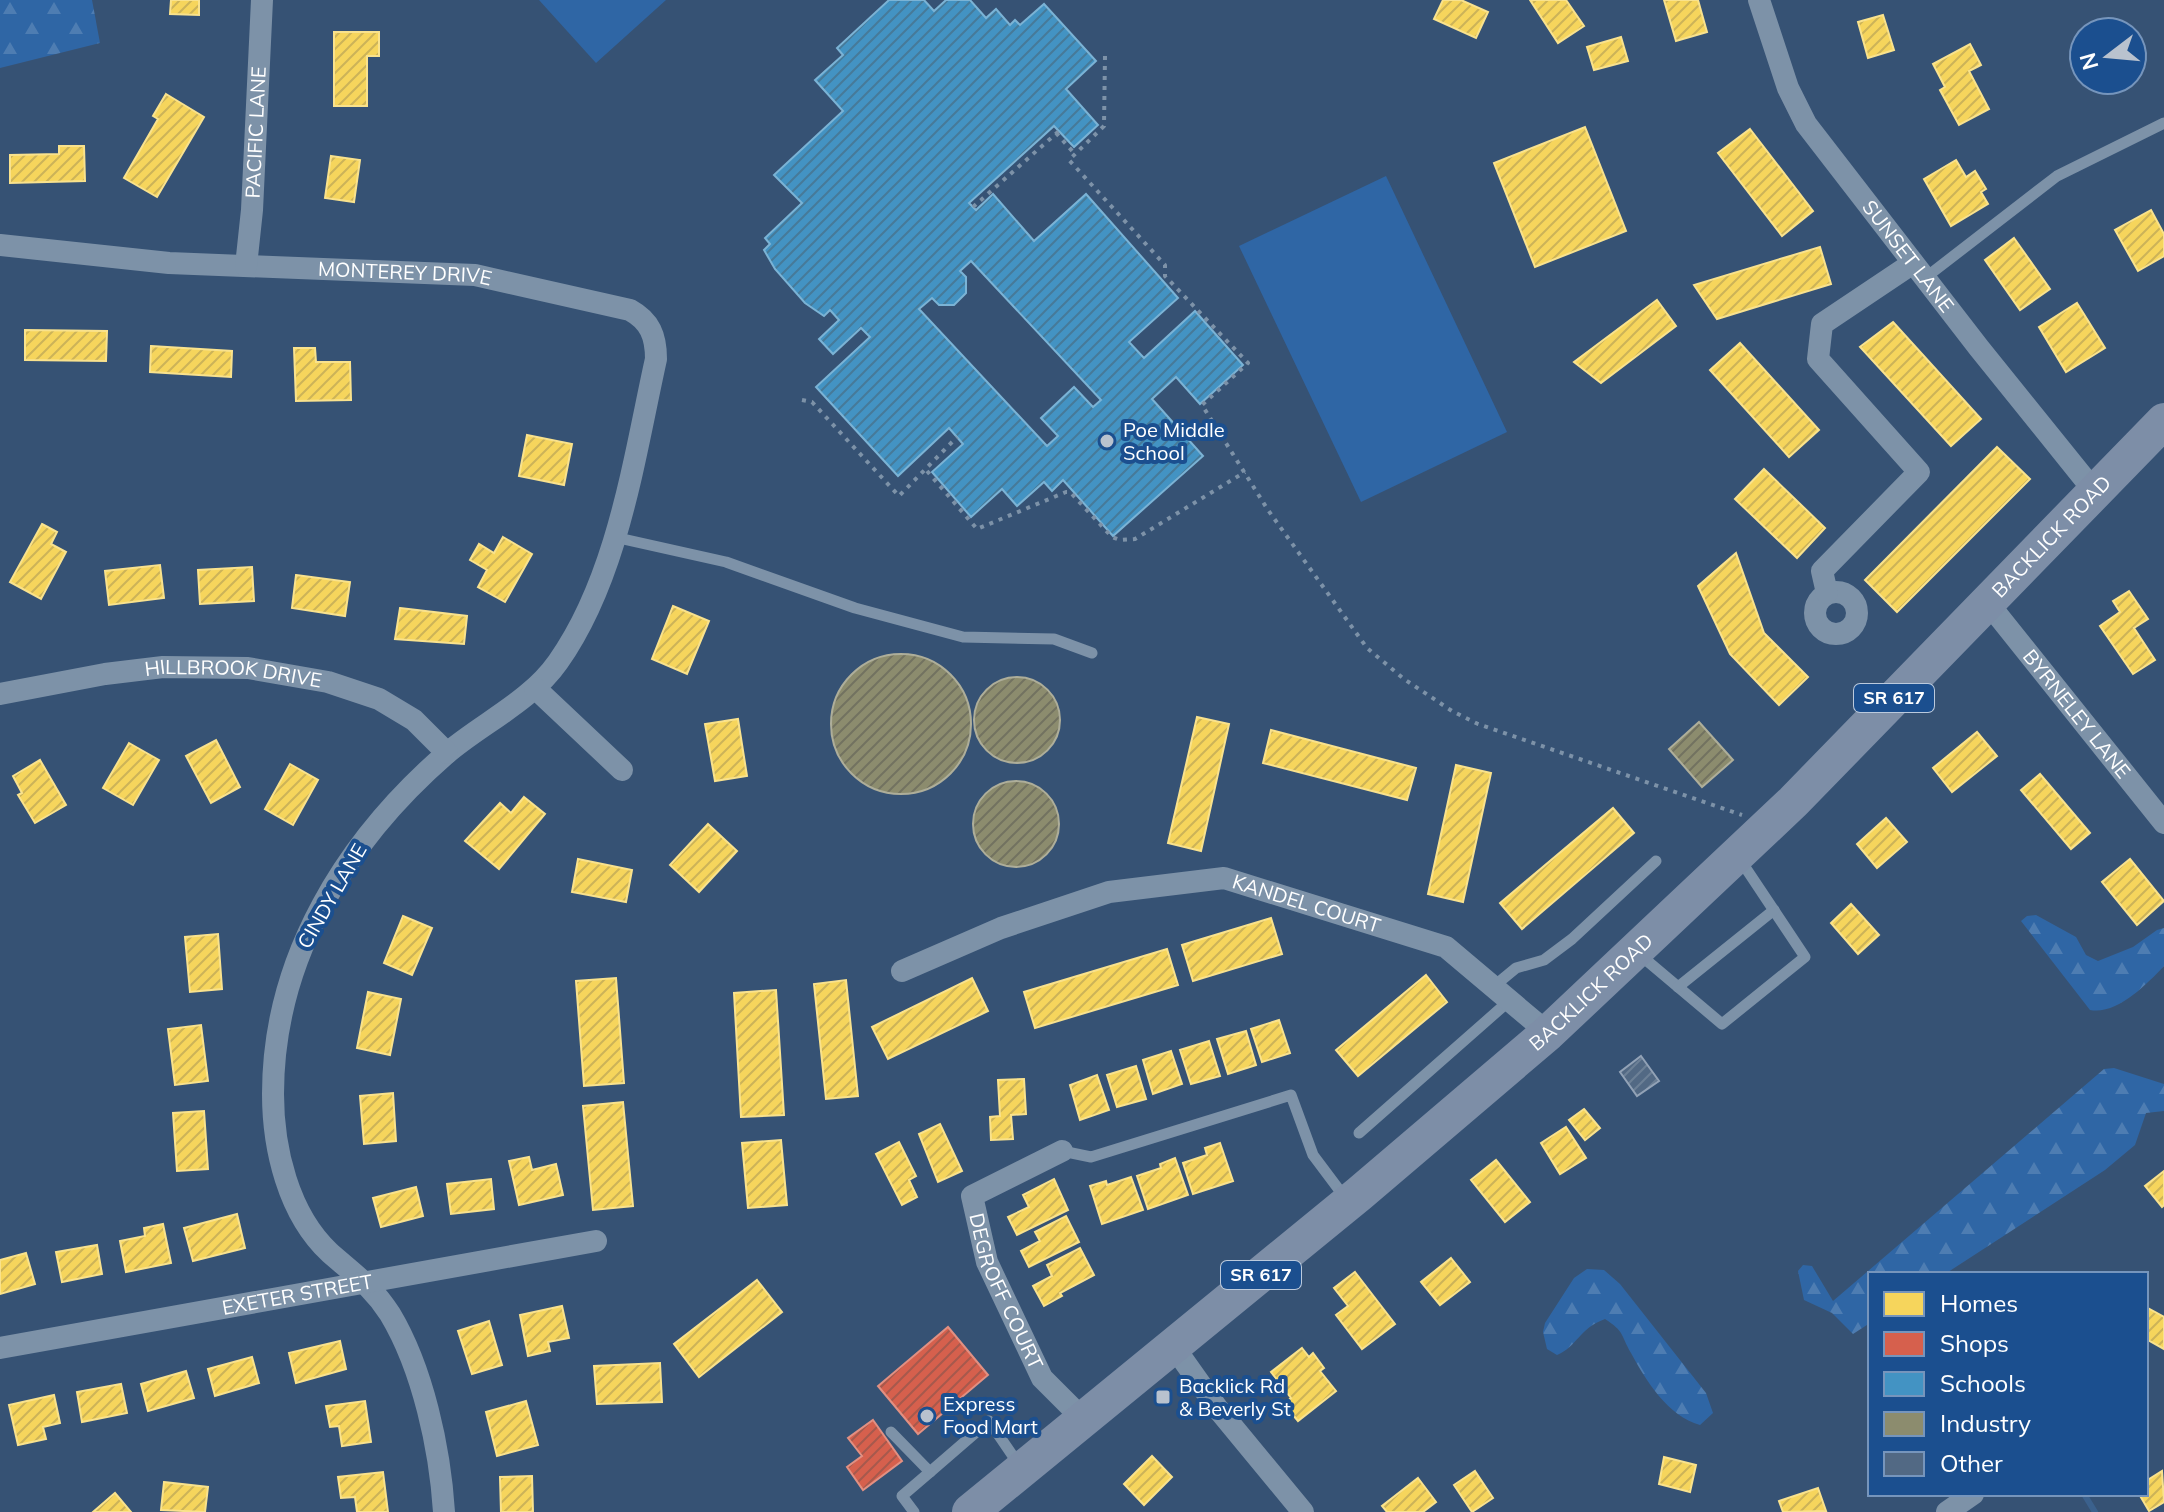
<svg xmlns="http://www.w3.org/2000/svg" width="2164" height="1512" viewBox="0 0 2164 1512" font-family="Mulish,sans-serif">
  <defs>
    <pattern id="forest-firs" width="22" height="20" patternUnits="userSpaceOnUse" patternTransform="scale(2)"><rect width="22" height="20" fill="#2f66a5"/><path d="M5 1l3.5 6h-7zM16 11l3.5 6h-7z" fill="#4e7db2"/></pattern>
    <pattern id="homes-hatch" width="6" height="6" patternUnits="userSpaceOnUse" patternTransform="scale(2)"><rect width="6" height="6" fill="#f6d55c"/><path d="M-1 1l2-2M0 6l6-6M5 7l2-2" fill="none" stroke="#ccb358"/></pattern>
    <pattern id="shops-hatch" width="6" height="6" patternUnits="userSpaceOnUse" patternTransform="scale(2)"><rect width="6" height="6" fill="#d6604d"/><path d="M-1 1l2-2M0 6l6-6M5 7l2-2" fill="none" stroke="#a6594d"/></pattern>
    <pattern id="schools-hatch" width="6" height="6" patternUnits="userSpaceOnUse" patternTransform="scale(2)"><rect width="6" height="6" fill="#4393c3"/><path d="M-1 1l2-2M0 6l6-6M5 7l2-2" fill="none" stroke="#467a99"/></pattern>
    <pattern id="industry-hatch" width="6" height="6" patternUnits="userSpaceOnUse" patternTransform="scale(2)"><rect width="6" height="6" fill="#8c8c6e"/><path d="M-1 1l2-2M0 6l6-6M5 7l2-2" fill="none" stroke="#727260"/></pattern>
    <pattern id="building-hatch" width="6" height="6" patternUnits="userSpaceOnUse" patternTransform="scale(2)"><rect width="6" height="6" fill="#526984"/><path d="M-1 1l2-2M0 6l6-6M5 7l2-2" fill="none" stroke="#6c8096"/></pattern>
  </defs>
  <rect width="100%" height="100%" fill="#365274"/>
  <g fill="url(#forest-firs)">
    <polygon points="0,0 92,0 100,43 0,68"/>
    <path d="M2036,915l40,22 10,18 12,6 35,-14 24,-17 7,-2v38c-18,19 -47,49 -74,44l-69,-89 6,-5z"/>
    <polygon points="2114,1068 2164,1084 2164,1111 2146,1113 2135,1145 2105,1170 1945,1274 1870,1274 1870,1323 1853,1334 1832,1313 1804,1300 1798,1271 1803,1265 1812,1266 1833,1301 2104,1069"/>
    <path d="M1587,1269l17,1 16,14 86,109 7,20 -13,12c-32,-9 -54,-44 -69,-72 -11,-19 -6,-21 -26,-34 -27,10 -27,27 -48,36l-10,-6 -4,-17 2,-9 29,-45z"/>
  </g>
  <g fill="#2f66a5">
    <polygon points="539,0 666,0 596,63"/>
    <polygon points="1386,176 1507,432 1361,502 1239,246"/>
  </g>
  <g fill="url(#homes-hatch)" stroke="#f9e28d" stroke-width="2">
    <polygon points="171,0 199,0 199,15 170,14"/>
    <polygon points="1443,0 1461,0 1488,12 1476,38 1434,19"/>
    <polygon points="1530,0 1566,0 1584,26 1558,43"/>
    <polygon points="1664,0 1698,0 1707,32 1676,41"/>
    <polygon points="1883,15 1894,50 1868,58 1858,22"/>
    <polygon points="334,32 379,32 379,56 367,56 367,106 334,106"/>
    <polygon points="1621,37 1628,61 1594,70 1587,47"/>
    <polygon points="1970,44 1981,65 1969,71 1989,109 1959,125 1940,90 1945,87 1933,64"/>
    <polygon points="166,94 204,117 157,197 124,178 158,119 153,116"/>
    <polygon points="1585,127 1626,231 1535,267 1494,163"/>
    <polygon points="1750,129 1813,211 1782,236 1718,153"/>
    <polygon points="59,146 84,146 85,181 10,183 10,155 59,154"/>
    <polygon points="331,156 360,160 354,202 325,198"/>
    <polygon points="1956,160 1966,177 1975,171 1986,189 1981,192 1988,204 1951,226 1924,179"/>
    <polygon points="2151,210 2164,234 2164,256 2138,271 2115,230"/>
    <polygon points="2014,238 2050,289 2020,310 1985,260"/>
    <polygon points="1820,247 1831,284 1717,319 1694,285"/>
    <polygon points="1657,300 1676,326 1601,383 1574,362"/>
    <polygon points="2077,303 2105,348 2066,372 2039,327"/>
    <polygon points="1893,322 1981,419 1951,446 1860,347"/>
    <polygon points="25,330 107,331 106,361 25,360"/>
    <polygon points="1740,343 1819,430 1789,457 1710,370"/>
    <polygon points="151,346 232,351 231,377 150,372"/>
    <polygon points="294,348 315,348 316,362 350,362 351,400 296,401"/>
    <polygon points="527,435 572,444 564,485 519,476"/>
    <polygon points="1997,447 2030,479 1897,612 1865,580"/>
    <polygon points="1764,469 1825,528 1797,558 1735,499"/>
    <polygon points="42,524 57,532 51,544 66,552 41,599 10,582"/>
    <polygon points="503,537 532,554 505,602 478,587 487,570 470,560 479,544 494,553"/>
    <polygon points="1736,553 1764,633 1808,677 1779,705 1730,654 1698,586"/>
    <polygon points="160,565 164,598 109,605 105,571"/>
    <polygon points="252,567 254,601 200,604 198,570"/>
    <polygon points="296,575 350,582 345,616 292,608"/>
    <polygon points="2129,591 2148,619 2134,628 2155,660 2133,674 2100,626 2120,612 2113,601"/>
    <polygon points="673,606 709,621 687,674 652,659"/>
    <polygon points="400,608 467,616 464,644 395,639"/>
    <polygon points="1197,717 1229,724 1201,851 1168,843"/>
    <polygon points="738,719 747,776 715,781 705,724"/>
    <polygon points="1271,730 1416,768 1407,800 1263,763"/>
    <polygon points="1977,732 1997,756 1952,792 1933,768"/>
    <polygon points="216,740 240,787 211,803 186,756"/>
    <polygon points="129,743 159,760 133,805 103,788"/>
    <polygon points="40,760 66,805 35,823 18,795 22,793 13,776"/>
    <polygon points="290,764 318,780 293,825 265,809"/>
    <polygon points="1456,765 1491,773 1463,902 1428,894"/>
    <polygon points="2040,774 2090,833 2071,849 2021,790"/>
    <polygon points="524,797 545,814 499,869 465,841 500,803 511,813"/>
    <polygon points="1613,808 1634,833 1522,929 1500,903"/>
    <polygon points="1886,818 1907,842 1877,868 1857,844"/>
    <polygon points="708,824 737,851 699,892 670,865"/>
    <polygon points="578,859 632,870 626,902 572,892"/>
    <polygon points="2130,859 2164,901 2137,925 2102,882"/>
    <polygon points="1851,904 1879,935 1858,954 1831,923"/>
    <polygon points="403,916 432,928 412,975 384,963"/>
    <polygon points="1271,918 1282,954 1193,981 1182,945"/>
    <polygon points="218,934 222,989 190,992 185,937"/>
    <polygon points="1167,949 1178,985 1035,1028 1024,992"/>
    <polygon points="1426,975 1447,1002 1358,1076 1336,1050"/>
    <polygon points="616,978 624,1083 584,1086 576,981"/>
    <polygon points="972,978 988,1011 888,1059 872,1027"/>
    <polygon points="846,980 858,1096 826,1099 814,984"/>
    <polygon points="776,990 784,1115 741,1117 734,993"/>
    <polygon points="368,992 401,999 390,1055 357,1048"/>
    <polygon points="1279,1020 1290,1053 1262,1062 1251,1029"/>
    <polygon points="201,1025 208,1081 175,1085 168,1029"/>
    <polygon points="1246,1031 1256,1065 1228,1074 1217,1039"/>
    <polygon points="1209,1041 1220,1076 1191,1084 1180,1050"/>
    <polygon points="1171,1051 1182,1084 1153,1094 1143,1060"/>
    <polygon points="1136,1066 1146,1099 1117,1107 1107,1075"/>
    <polygon points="1097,1075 1109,1110 1080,1120 1070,1085"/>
    <polygon points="1024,1079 1026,1114 1011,1115 1013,1139 991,1140 990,1117 1000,1116 998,1080"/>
    <polygon points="393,1093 396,1141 364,1144 360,1096"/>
    <polygon points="623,1102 633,1206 593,1210 583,1106"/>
    <polygon points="1584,1109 1600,1128 1585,1140 1569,1120"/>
    <polygon points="204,1111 208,1169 177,1171 173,1113"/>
    <polygon points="940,1124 962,1171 938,1182 919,1134"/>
    <polygon points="1566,1127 1586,1158 1560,1174 1541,1143"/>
    <polygon points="781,1140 787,1205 748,1208 742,1143"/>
    <polygon points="899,1142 916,1176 909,1180 917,1197 902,1205 876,1154"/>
    <polygon points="1220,1143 1233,1181 1193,1194 1183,1163 1207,1155 1205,1148"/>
    <polygon points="529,1157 532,1170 556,1164 563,1195 519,1205 509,1161"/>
    <polygon points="1175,1158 1188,1195 1148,1209 1137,1176 1161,1168 1160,1164"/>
    <polygon points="1496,1160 1530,1202 1505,1222 1471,1180"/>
    <polygon points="2164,1171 2164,1205 2162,1207 2145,1186"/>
    <polygon points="1131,1177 1143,1210 1102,1224 1090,1186 1106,1181 1107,1185"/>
    <polygon points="491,1179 494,1209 451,1214 447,1184"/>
    <polygon points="1054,1179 1068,1210 1017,1235 1008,1217 1029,1207 1023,1195"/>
    <polygon points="416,1187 423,1216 381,1227 373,1198"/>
    <polygon points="237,1214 245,1248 193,1261 184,1228"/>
    <polygon points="1066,1216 1079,1242 1029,1267 1021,1251 1040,1241 1035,1232"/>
    <polygon points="163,1224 171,1263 126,1272 120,1241 145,1236 144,1228"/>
    <polygon points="97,1245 102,1274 62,1282 56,1252"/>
    <polygon points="1080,1248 1094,1275 1060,1293 1062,1296 1044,1306 1033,1286 1052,1276 1047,1265"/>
    <polygon points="26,1253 35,1284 0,1294 0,1260"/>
    <polygon points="1451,1258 1470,1282 1440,1305 1421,1282"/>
    <polygon points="1355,1272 1395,1324 1362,1349 1336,1315 1348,1306 1334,1288"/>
    <polygon points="757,1280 782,1312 699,1377 674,1344"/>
    <polygon points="562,1306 569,1338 548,1342 550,1351 528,1356 520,1315"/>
    <polygon points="2146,1307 2164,1317 2164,1349 2146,1339"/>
    <polygon points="489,1321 502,1365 472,1374 458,1331"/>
    <polygon points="340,1341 346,1369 296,1383 289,1353"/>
    <polygon points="1302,1348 1309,1357 1313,1353 1324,1368 1320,1371 1336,1391 1298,1421 1284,1404 1291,1398 1271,1372"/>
    <polygon points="252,1357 259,1383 215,1396 208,1369"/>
    <polygon points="660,1363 662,1402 597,1404 594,1366"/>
    <polygon points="186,1371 194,1398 148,1411 141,1384"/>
    <polygon points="121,1384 127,1413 82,1422 77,1392"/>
    <polygon points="54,1395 60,1423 43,1427 46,1439 18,1445 9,1405"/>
    <polygon points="365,1401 371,1442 342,1446 339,1426 330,1427 326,1406"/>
    <polygon points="526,1401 538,1445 497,1456 486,1412"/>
    <polygon points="1152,1456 1172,1477 1144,1505 1124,1484"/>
    <polygon points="1664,1457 1696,1465 1690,1492 1659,1484"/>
    <polygon points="1475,1471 1493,1498 1472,1512 1454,1485"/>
    <polygon points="2162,1471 2164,1502 2149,1511 2139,1494 2146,1494 2146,1481"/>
    <polygon points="383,1472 388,1512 357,1512 355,1497 341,1498 338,1477"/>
    <polygon points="532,1476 533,1512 501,1512 500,1477"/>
    <polygon points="1418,1478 1436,1502 1423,1512 1387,1512 1382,1506"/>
    <polygon points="164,1482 208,1487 205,1512 161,1510"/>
    <polygon points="1818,1488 1826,1511 1783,1512 1779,1501"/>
    <polygon points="115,1493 131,1512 93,1512"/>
  </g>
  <g fill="url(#shops-hatch)" stroke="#e29082" stroke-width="2">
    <polygon points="948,1327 988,1375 918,1434 878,1386"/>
    <polygon points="873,1420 902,1461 863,1490 847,1467 862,1456 848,1438"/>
  </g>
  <path fill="url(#schools-hatch)" stroke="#7bb3d5" stroke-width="2" fill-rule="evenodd" d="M889,0h35l10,11 12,-11h24l16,18 10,-9 14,16 5,-5 5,5 24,-21 52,57 -30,28 32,36 -24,22 -20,-21 -85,77 7,7 17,-16 41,47 52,-47 92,104 -49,44 15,16 51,-47 48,54 -43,39 -24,-27 -24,22 51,57 -90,80 -50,-56 -11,11 -8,-9 -27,24 -15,-17 -31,28 -39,-45 31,-28 -14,-16 -51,48 -82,-89 54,-50 -9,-9 -28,26 -14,-15 20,-19 -9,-10 -6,6 -19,-13 -30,-34 -11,-19 6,-6 -5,-6 37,-35 -28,-28 69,-64 -28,-31 28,-25 -6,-7zM971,261l130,139 -8,7 -19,-20 -33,31 17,18 -11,10 -128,-137 13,-11 7,7h15l12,-12v-16l-6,-6z"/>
  <g fill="url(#industry-hatch)" stroke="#aeae9a" stroke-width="2">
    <circle cx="901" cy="724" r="70"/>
    <circle cx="1017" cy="720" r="43"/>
    <polygon points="1699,722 1733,760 1702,787 1669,749"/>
    <circle cx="1016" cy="824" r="43"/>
  </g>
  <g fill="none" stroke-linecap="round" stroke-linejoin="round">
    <polyline stroke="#3b618d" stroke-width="6" points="2084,1494 2095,1512"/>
  </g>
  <polygon fill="url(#building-hatch)" stroke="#92a2b6" stroke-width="2" points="1641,1056 1659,1081 1637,1096 1620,1072"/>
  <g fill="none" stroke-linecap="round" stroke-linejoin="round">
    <g stroke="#7d92a8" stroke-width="4" stroke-dasharray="4 6" stroke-linecap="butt">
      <polyline points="1105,56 1104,126 1069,160 1165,265 1165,276 1248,363 1202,405 1268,510 1367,648 1404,679 1452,711 1478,724 1742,815"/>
      <polyline points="1056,133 1075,154"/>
      <polyline points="973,207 1059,131"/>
      <polyline points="802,400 812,402 899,496 957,437"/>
      <polyline points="927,471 977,529 1066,492 1070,492 1112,537 1120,540 1135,539 1245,472"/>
    </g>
    <g stroke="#7d92a8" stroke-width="11">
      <polyline points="1925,278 2057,176 2164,123"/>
      <polyline points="614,537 726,562 855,608 963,637 1054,639 1092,653"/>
      <polyline points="1639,954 1722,1024 1805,957 1739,858"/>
      <polyline points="1493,987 1516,968 1544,960 1572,939 1656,861"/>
      <polyline points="1678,987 1774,910"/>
      <polyline points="1359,1133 1509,1001"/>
      <polyline points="1062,1151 1091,1157 1291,1095 1313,1155 1346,1199"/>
      <polyline points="891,1432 930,1472 989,1421 1019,1465"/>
      <polyline points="914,1512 902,1496 930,1472"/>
    </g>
    <g stroke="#7d92a8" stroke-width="22">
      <path id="s1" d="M1759,0l29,88 18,36 173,224 116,144"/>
      <path id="s2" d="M0,245l169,18 306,12 155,35c20,11 26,26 26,49 -22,99 -38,218 -98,303 -28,40 -76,61 -112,92 -100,87 -173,204 -173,340 0,54 15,120 57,159 24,21 42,33 60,61 33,55 50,135 54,198"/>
      <path id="s3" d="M246,266l6,-56 10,-210"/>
      <circle cx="1836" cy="613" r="21"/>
      <polyline points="1827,593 1822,571 1919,472 1818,359 1822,324 1913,263"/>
      <path id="s4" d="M1988,603l176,220"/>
      <polyline points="535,688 622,770"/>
      <path id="s5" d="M0,694l105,-20 58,-7 85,1 80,14 51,17 35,21 33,33"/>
      <path id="s6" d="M902,971l99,-43 108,-36 115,-14 222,69 102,86"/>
      <path id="s7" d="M1062,1151l-90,45 15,66 55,116 41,41"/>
      <polyline points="1174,1347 1218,1409 1303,1512"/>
      <path id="s8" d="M0,1348l596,-107"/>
      <polyline points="1947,1512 1973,1494"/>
    </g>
    <path stroke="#7d8ea7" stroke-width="36" id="s9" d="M970,1512l389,-318 189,-161 245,-231 371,-381"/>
  </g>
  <g fill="#b9c2ce" stroke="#1b4f8f" stroke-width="3">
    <circle cx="1107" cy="441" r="8"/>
    <rect x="1155" y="1389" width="16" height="16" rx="4"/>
    <circle cx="927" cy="1416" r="8"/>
  </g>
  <g text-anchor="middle" stroke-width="8" stroke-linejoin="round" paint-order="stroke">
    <g fill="#1b4f8f" stroke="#bbcadd" stroke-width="2">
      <rect x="1854" y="684" width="80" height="28" rx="6"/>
      <rect x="1221" y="1261" width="80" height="28" rx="6"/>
    </g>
    <g font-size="18" font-weight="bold" fill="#fff">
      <text x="1894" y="704">SR 617</text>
      <text x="1261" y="1281">SR 617</text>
    </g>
    <g font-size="20" fill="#fff" stroke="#1b4f8f">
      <text dy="7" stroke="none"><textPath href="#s3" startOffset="134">PACIFIC LANE</textPath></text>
      <text dy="7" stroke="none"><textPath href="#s1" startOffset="300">SUNSET LANE</textPath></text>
      <text dy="7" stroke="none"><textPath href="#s2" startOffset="406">MONTEREY DRIVE</textPath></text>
      <text dy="7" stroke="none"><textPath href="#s9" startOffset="1458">BACKLICK ROAD</textPath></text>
      <text dy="7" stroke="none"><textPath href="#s5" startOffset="236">HILLBROOK DRIVE</textPath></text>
      <text dy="7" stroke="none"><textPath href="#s4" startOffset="142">BYRNELEY LANE</textPath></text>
      <text transform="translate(332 896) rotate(-60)" y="7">CINDY LANE</text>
      <text dy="7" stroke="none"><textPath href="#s6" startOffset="424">KANDEL COURT</textPath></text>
      <text dy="7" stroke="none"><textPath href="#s9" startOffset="810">BACKLICK ROAD</textPath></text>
      <text dy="7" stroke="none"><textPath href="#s7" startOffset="202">DEGROFF COURT</textPath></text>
      <text dy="7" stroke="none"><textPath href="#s8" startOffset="302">EXETER STREET</textPath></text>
    </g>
    <g font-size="20" fill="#fff" stroke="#1b4f8f" text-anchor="start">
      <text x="1123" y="437">Poe Middle<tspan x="1123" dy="23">School</tspan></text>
      <text x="1179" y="1393">Backlick Rd<tspan x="1179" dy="23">&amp; Beverly St</tspan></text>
      <text x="943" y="1411">Express<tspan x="943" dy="23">Food Mart</tspan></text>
    </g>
  </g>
  <rect x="1868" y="1272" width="280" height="224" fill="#1b4f8f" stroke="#7695bc" stroke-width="2"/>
  <rect x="1884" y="1292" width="40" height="24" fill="#f6d55c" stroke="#7695bc" stroke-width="2"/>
  <text x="1940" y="1312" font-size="24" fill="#ffffff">Homes</text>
  <rect x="1884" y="1332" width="40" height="24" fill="#d6604d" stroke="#7695bc" stroke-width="2"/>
  <text x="1940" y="1352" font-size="24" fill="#ffffff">Shops</text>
  <rect x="1884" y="1372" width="40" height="24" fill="#4393c3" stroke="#7695bc" stroke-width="2"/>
  <text x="1940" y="1392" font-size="24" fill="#ffffff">Schools</text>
  <rect x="1884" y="1412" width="40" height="24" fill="#8c8c6e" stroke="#7695bc" stroke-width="2"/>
  <text x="1940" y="1432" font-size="24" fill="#ffffff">Industry</text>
  <rect x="1884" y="1452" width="40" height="24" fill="#526984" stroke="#7695bc" stroke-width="2"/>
  <text x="1940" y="1472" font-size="24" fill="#ffffff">Other</text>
  <g transform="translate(2108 56) rotate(254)"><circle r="38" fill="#1b4f8f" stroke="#7695bc" stroke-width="2"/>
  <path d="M0-6L14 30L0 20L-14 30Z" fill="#b9c2ce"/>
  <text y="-12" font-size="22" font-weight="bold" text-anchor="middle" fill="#ffffff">N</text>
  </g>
</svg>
